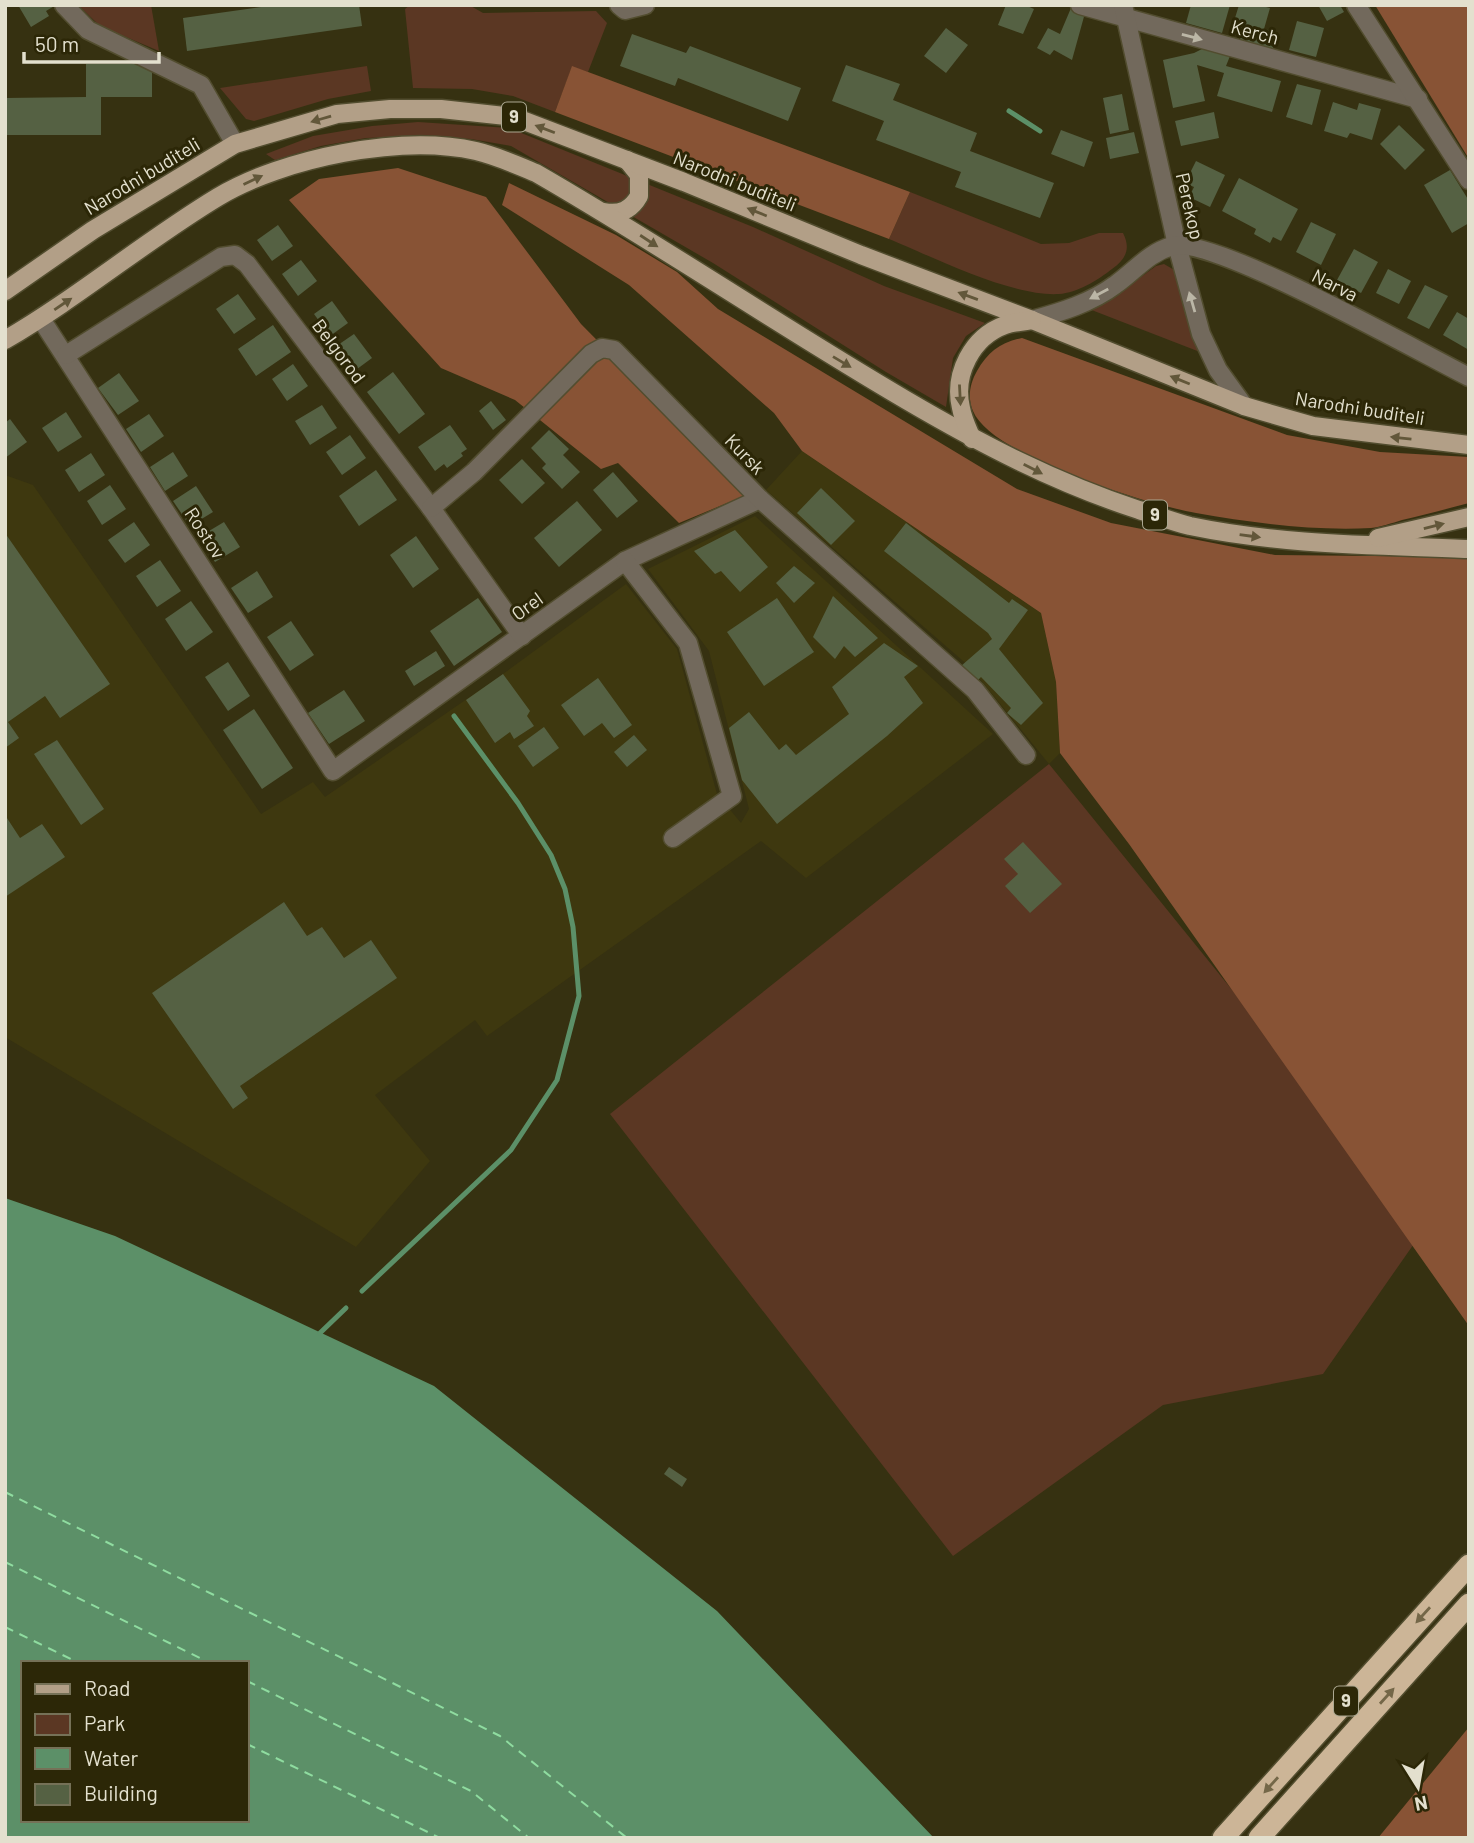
<svg xmlns="http://www.w3.org/2000/svg" width="1474" height="1843" viewBox="0 0 1474 1843" font-family="Barlow,sans-serif">
  <rect width="100%" height="100%" fill="#363111"/>
  <g fill="#3e380f">
    <polygon points="802,451 1041,613 1056,682 1060,753 1049,764 970,667 766,490"/>
    <polygon points="5,475 33,485 261,814 313,782 325,797 503,674 626,584 677,649 717,794 741,823 749,809 709,651 648,569 755,516 993,734 806,878 761,841 487,1036 475,1020 375,1095 430,1161 356,1247 5,1037"/>
  </g>
  <g fill="#5b3723">
    <polygon points="78,5 151,5 159,51 100,26"/>
    <polygon points="410,5 469,5 483,13 596,11 607,23 588,72 572,67 555,112 513,96 472,89 413,88 405,9"/>
    <polygon points="367,66 371,91 328,99 254,121 246,119 220,88"/>
    <polygon points="418,122 509,128 753,227 884,286 985,323 966,336 953,358 946,407 886,372 713,263 511,146 471,139 420,136 366,138 321,146 275,160 266,154 313,136 372,126"/>
    <path d="M910,192l131,52 28,-1 30,-10h24c8,16 3,26 -11,36 -14,11 -35,24 -53,25 -47,3 -126,-37 -170,-55z"/>
    <polygon points="1164,264 1176,271 1200,352 1089,309 1119,293 1156,266"/>
    <polygon points="1049,764 1425,1228 1323,1374 1163,1405 953,1556 610,1114"/>
  </g>
  <g fill="#885335">
    <polygon points="1375,5 1469,5 1469,159"/>
    <polygon points="572,66 910,192 889,239 555,112"/>
    <polygon points="398,168 486,197 581,324 749,494 679,523 618,463 601,469 515,400 441,368 289,200 319,179"/>
    <polygon points="509,183 616,235 677,272 718,309 1017,489 1111,523 1275,555 1469,557 1469,1326 1129,844 1060,753 1056,682 1041,613 802,451 774,413 629,285 502,205"/>
    <path d="M1022,338l265,97 93,17 89,5v46c-23,6 -45,12 -67,17 -10,3 -21,7 -31,8 -58,3 -118,-5 -175,-15 -47,-8 -205,-57 -223,-102 -6,-13 -3,-28 4,-40 11,-19 24,-29 45,-33z"/>
    <polygon points="1469,1727 1469,1838 1378,1838"/>
  </g>
  <path fill="#5c9068" fill-rule="evenodd" d="M5,1198l110,38 319,150 283,225 217,227h-929zM23,1663h224v157h-224z"/>
  <g fill="none" stroke-linecap="round" stroke-linejoin="round">
    <g stroke="#5c9068" stroke-width="5">
      <polyline points="1009,111 1040,131"/>
      <polyline points="362,1291 511,1150 557,1080 579,996 573,927 565,889 551,855 518,803 454,716"/>
      <polyline points="320,1333 346,1308"/>
    </g>
    <g stroke="#8fdca0" stroke-width="2" stroke-dasharray="9 7" stroke-linecap="butt">
      <polyline points="5,1492 500,1736 627,1838"/>
      <polyline points="5,1562 210,1663"/>
      <polyline points="5,1627 79,1663"/>
      <polyline points="247,1681 471,1791 529,1838"/>
      <polyline points="247,1744 440,1838"/>
    </g>
  </g>
  <g fill="#556143">
    <polygon points="18,5 56,5 46,11 49,16 31,27"/>
    <polygon points="275,5 359,5 362,26 187,51 183,18"/>
    <polygon points="1006,5 1025,5 1034,9 1023,34 998,25"/>
    <polygon points="1191,5 1230,5 1222,33 1186,23"/>
    <polygon points="1239,5 1258,5 1270,8 1264,29 1277,32 1273,48 1266,50 1239,43 1241,34 1231,31"/>
    <polygon points="1318,5 1340,5 1344,12 1327,21"/>
    <polygon points="1071,8 1085,13 1072,60 1054,50 1050,55 1037,48 1048,28 1060,34"/>
    <polygon points="1297,21 1324,28 1316,57 1289,50"/>
    <polygon points="946,28 968,45 946,73 924,56"/>
    <polygon points="632,34 686,53 690,46 801,88 788,121 678,78 675,86 620,66"/>
    <polygon points="1204,48 1230,56 1226,66 1281,81 1272,112 1217,96 1224,73 1197,65 1205,101 1173,108 1163,60 1194,53"/>
    <polygon points="86,64 152,64 152,97 101,97 101,135 5,135 5,98 86,97"/>
    <polygon points="846,65 900,84 893,100 977,133 970,151 1054,183 1040,218 955,187 961,172 876,140 884,121 832,101"/>
    <polygon points="1297,84 1321,90 1312,125 1286,117"/>
    <polygon points="1122,94 1129,130 1110,134 1103,98"/>
    <polygon points="1333,102 1357,110 1359,103 1381,109 1372,140 1350,133 1347,138 1324,131"/>
    <polygon points="1214,112 1219,138 1181,146 1175,121"/>
    <polygon points="1399,125 1425,150 1405,170 1380,144"/>
    <polygon points="1061,130 1093,142 1084,167 1051,154"/>
    <polygon points="1134,132 1139,153 1110,159 1106,138"/>
    <polygon points="1196,161 1225,175 1210,207 1189,197 1194,187 1185,183"/>
    <polygon points="1450,170 1469,201 1469,223 1452,233 1424,185"/>
    <polygon points="1239,178 1298,209 1281,241 1273,237 1270,243 1254,234 1256,229 1222,211"/>
    <polygon points="1311,222 1336,234 1321,265 1296,252"/>
    <polygon points="278,225 293,246 272,261 257,240"/>
    <polygon points="1354,249 1378,262 1361,293 1337,280"/>
    <polygon points="301,260 317,281 298,296 282,274"/>
    <polygon points="1388,269 1411,281 1399,304 1376,293"/>
    <polygon points="1425,285 1448,296 1429,329 1407,318"/>
    <polygon points="238,294 256,319 234,334 216,309"/>
    <polygon points="332,301 348,323 330,336 314,314"/>
    <polygon points="1457,312 1469,319 1469,350 1443,335"/>
    <polygon points="273,325 291,352 256,376 238,349"/>
    <polygon points="354,334 372,358 353,372 335,347"/>
    <polygon points="293,364 308,386 287,401 272,379"/>
    <polygon points="393,372 425,414 399,434 367,392"/>
    <polygon points="119,373 139,401 118,415 98,388"/>
    <polygon points="491,401 506,420 493,430 479,411"/>
    <polygon points="322,405 337,428 310,445 295,421"/>
    <polygon points="66,412 82,437 58,452 42,428"/>
    <polygon points="149,414 164,436 141,452 126,429"/>
    <polygon points="10,419 27,442 5,458 5,423"/>
    <polygon points="450,425 467,449 461,453 463,456 447,468 444,464 435,471 418,447"/>
    <polygon points="549,430 569,449 563,455 580,472 562,489 542,468 546,464 531,448"/>
    <polygon points="350,435 366,458 342,475 326,452"/>
    <polygon points="173,452 188,476 165,491 150,467"/>
    <polygon points="91,453 105,475 79,492 65,470"/>
    <polygon points="522,459 545,483 522,504 499,480"/>
    <polygon points="376,470 397,500 359,526 339,496"/>
    <polygon points="613,472 638,501 617,518 593,490"/>
    <polygon points="110,485 126,509 102,525 87,501"/>
    <polygon points="196,486 213,512 190,526 173,501"/>
    <polygon points="821,488 855,521 831,545 797,513"/>
    <polygon points="577,501 602,530 559,567 534,538"/>
    <polygon points="134,522 150,545 125,563 108,540"/>
    <polygon points="224,522 240,547 215,562 199,537"/>
    <polygon points="906,523 1009,603 1012,599 1028,610 999,649 1043,703 1021,725 1007,713 1011,708 981,677 976,682 961,666 992,639 988,633 884,551"/>
    <polygon points="735,530 768,567 740,592 721,571 715,574 694,551"/>
    <polygon points="5,533 110,684 60,718 45,696 8,722 19,738 5,748"/>
    <polygon points="416,536 439,569 413,588 390,555"/>
    <polygon points="160,560 181,591 157,607 136,576"/>
    <polygon points="794,566 815,583 794,603 776,583"/>
    <polygon points="257,571 273,597 248,613 231,588"/>
    <polygon points="833,596 878,638 855,657 844,646 835,659 813,637"/>
    <polygon points="478,598 502,632 454,666 430,631"/>
    <polygon points="777,598 814,652 764,686 727,632"/>
    <polygon points="191,601 213,632 186,651 165,619"/>
    <polygon points="291,621 314,655 290,671 267,637"/>
    <polygon points="884,643 918,666 904,677 923,703 887,736 777,824 742,780 729,728 749,712 779,750 786,744 796,755 849,714 832,687"/>
    <polygon points="436,651 445,666 414,686 405,671"/>
    <polygon points="228,662 250,696 228,711 205,677"/>
    <polygon points="503,674 530,711 527,716 534,726 514,739 510,732 495,743 466,700"/>
    <polygon points="598,678 632,725 614,738 602,723 584,736 561,705"/>
    <polygon points="344,690 365,721 329,744 308,713"/>
    <polygon points="254,709 293,768 262,789 223,730"/>
    <polygon points="544,727 559,748 533,767 518,746"/>
    <polygon points="634,735 647,750 627,767 614,752"/>
    <polygon points="57,740 104,809 81,825 34,754"/>
    <polygon points="5,815 20,838 42,824 65,857 5,897"/>
    <polygon points="1023,842 1062,884 1030,913 1005,886 1018,874 1004,859"/>
    <polygon points="284,902 307,936 322,927 344,958 371,940 397,978 240,1086 248,1098 233,1109 152,993"/>
    <polygon points="669,1467 687,1479 682,1487 664,1474"/>
  </g>
  <g fill="none" stroke-linecap="round" stroke-linejoin="round">
    <defs>
      <g id="minor">
        <polyline points="64,5 88,30 201,85 235,144"/>
        <polyline points="619,5 625,10 645,5"/>
        <polyline points="1080,5 1418,99"/>
        <polyline points="1123,5 1177,245 1201,334 1218,370 1244,406"/>
        <polyline points="1356,5 1469,180"/>
        <polyline points="41,319 333,771 625,561 760,499"/>
        <path d="M1032,320c29,-8 59,-17 83,-35 20,-14 33,-32 57,-39 40,-11 249,107 297,131"/>
        <polyline points="66,355 221,257 235,255 247,264 431,508 522,636"/>
        <polyline points="431,508 474,472 591,354 602,348 614,350 760,499 975,690 1026,755"/>
        <polyline points="625,561 688,643 732,796 673,838"/>
      </g>
      <g id="major">
        <path d="M604,212c16,3 27,-2 35,-16v-21l-12,-15"/>
        <polyline points="5,291 93,230 235,144 337,114 390,109 441,109 514,117 684,182 861,255 1032,320 1244,406 1313,426 1469,445"/>
        <path d="M5,340c74,-43 140,-99 213,-143 65,-39 183,-63 258,-46 21,5 41,14 60,22 125,72 245,154 370,227 75,44 150,83 233,110 17,5 34,12 51,16 91,19 186,19 279,23"/>
        <path d="M972,439c-4,-10 -9,-20 -11,-31 -8,-34 11,-71 44,-83 8,-3 18,-3 27,-5"/>
        <polyline points="1378,538 1469,517"/>
      </g>
      <g id="highway">
        <polyline points="1223,1838 1469,1565"/>
        <polyline points="1259,1838 1469,1604"/>
      </g>
    </defs>
    <use href="#minor" stroke="#524d2f" stroke-width="21"/>
    <use href="#major" stroke="#524d2f" stroke-width="21"/>
    <use href="#highway" stroke="#524d2f" stroke-width="24"/>
    <use href="#minor" stroke="#72695c" stroke-width="18"/>
    <use href="#major" stroke="#b29f87" stroke-width="18"/>
    <use href="#highway" stroke="#ccb597" stroke-width="21"/>
  </g>
  <defs><path id="oneway-solid" d="M-6-.8H1V-3.2L6.5 0L1 3.2V.8H-6Z" transform="scale(1.75)"/></defs>
  <g fill="#bbb6a6">
    <use href="#oneway-solid" transform="translate(1192 37) rotate(15)"/>
    <use href="#oneway-solid" transform="translate(1099 294) rotate(152)"/>
    <use href="#oneway-solid" transform="translate(1192 302) rotate(-106)"/>
  </g>
  <g fill="#62573a">
    <use href="#oneway-solid" transform="translate(321 119) rotate(164)"/>
    <use href="#oneway-solid" transform="translate(545 129) rotate(-159)"/>
    <use href="#oneway-solid" transform="translate(253 180) rotate(-25)"/>
    <use href="#oneway-solid" transform="translate(757 212) rotate(-158)"/>
    <use href="#oneway-solid" transform="translate(649 241) rotate(33)"/>
    <use href="#oneway-solid" transform="translate(968 296) rotate(-160)"/>
    <use href="#oneway-solid" transform="translate(63 304) rotate(-34)"/>
    <use href="#oneway-solid" transform="translate(842 362) rotate(31)"/>
    <use href="#oneway-solid" transform="translate(1180 380) rotate(-158)"/>
    <use href="#oneway-solid" transform="translate(960 395) rotate(87)"/>
    <use href="#oneway-solid" transform="translate(1401 438) rotate(-174)"/>
    <use href="#oneway-solid" transform="translate(1033 469) rotate(27)"/>
    <use href="#oneway-solid" transform="translate(1434 526) rotate(-14)"/>
    <use href="#oneway-solid" transform="translate(1250 536) rotate(8)"/>
  </g>
  <g fill="#746748">
    <use href="#oneway-solid" transform="translate(1423 1615) rotate(132)"/>
    <use href="#oneway-solid" transform="translate(1387 1696) rotate(-48)"/>
    <use href="#oneway-solid" transform="translate(1271 1785) rotate(132)"/>
  </g>
  <g text-anchor="middle" stroke-width="6" stroke-linejoin="round" paint-order="stroke">
    <g fill="#2c2707" stroke="#aca892" stroke-width="2">
      <rect x="502" y="102.5" width="24" height="29" rx="5"/>
      <rect x="1143" y="500.5" width="24" height="29" rx="5"/>
      <rect x="1334" y="1686.5" width="24" height="29" rx="5"/>
    </g>
    <g font-size="18" font-weight="bold" fill="#e3e0ce">
      <text x="514" y="123">9</text>
      <text x="1155" y="521">9</text>
      <text x="1346" y="1707">9</text>
    </g>
    <g font-size="19" fill="#e3e0ce" stroke="#2c2707">
      <text transform="translate(1255 32) rotate(15)" y="7">Kerch</text>
      <text transform="translate(142 176) rotate(-31)" y="7">Narodni buditeli</text>
      <text transform="translate(735 181) rotate(22)" y="7">Narodni buditeli</text>
      <text transform="translate(1190 206) rotate(77)" y="7">Perekop</text>
      <text transform="translate(1335 285) rotate(27)" y="7">Narva</text>
      <text transform="translate(339 351) rotate(53)" y="7">Belgorod</text>
      <text transform="translate(1360 408) rotate(9)" y="7">Narodni buditeli</text>
      <text transform="translate(745 454) rotate(46)" y="7">Kursk</text>
      <text transform="translate(205 533) rotate(57)" y="7">Rostov</text>
      <text transform="translate(527 606) rotate(-36)" y="7">Orel</text>
    </g>
  </g>
  <rect width="1474" height="1843" fill="none" stroke="#e3e0ce" stroke-width="14"/>
  <rect x="21" y="1661" width="228" height="161" fill="#2c2707" stroke="#757157" stroke-width="2"/>
  <rect x="35" y="1684" width="35" height="10" fill="#b29f87" stroke="#757157" stroke-width="2"/>
  <text x="84" y="1696" font-size="21" fill="#e3e0ce">Road</text>
  <rect x="35" y="1714" width="35" height="21" fill="#5b3723" stroke="#757157" stroke-width="2"/>
  <text x="84" y="1731" font-size="21" fill="#e3e0ce">Park</text>
  <rect x="35" y="1748" width="35" height="21" fill="#5c9068" stroke="#757157" stroke-width="2"/>
  <text x="84" y="1766" font-size="21" fill="#e3e0ce">Water</text>
  <rect x="35" y="1784" width="35" height="21" fill="#556143" stroke="#757157" stroke-width="2"/>
  <text x="84" y="1801" font-size="21" fill="#e3e0ce">Building</text>
  <g transform="translate(1418 1787) rotate(169)" stroke="#2c2707" stroke-width="5" paint-order="stroke">
  <path d="M0-5L12 26L0 18L-12 26Z" fill="#e3e0ce"/>
  <text y="-10" font-size="19" font-weight="bold" text-anchor="middle" fill="#e3e0ce">N</text>
  </g>
  <path d="M24 52v10h135v-10" fill="none" stroke="#e3e0ce" stroke-width="3.5"/>
  <text x="35" y="52" font-size="21" fill="#e3e0ce" stroke="#2c2707" stroke-width="5" paint-order="stroke">50 m</text>
</svg>
